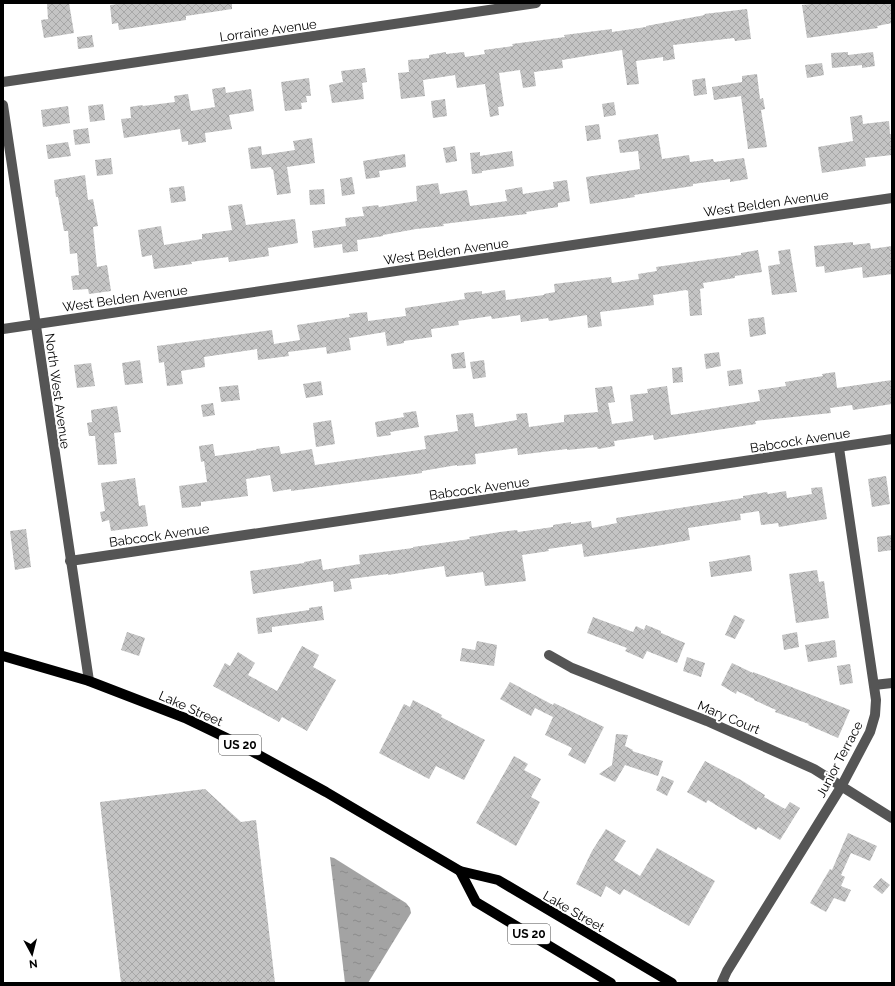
<svg xmlns="http://www.w3.org/2000/svg" width="895" height="986" viewBox="0 0 895 986" font-family="Raleway,sans-serif">
  <defs>
    <pattern id="water-ripples" width="26" height="14" patternUnits="userSpaceOnUse"><rect width="26" height="14" fill="#a3a3a3"/><path d="M2 4q2-2 4 0t4 0M15 11q2-2 4 0t4 0" fill="none" stroke="#8b8b8b"/></pattern>
    <pattern id="building-cross-hatch" width="8" height="8" patternUnits="userSpaceOnUse"><rect width="8" height="8" fill="#c4c4c4"/><path d="M0 0l8 8M0 8l8-8" fill="none" stroke="#a7a7a7"/></pattern>
  </defs>
  <rect width="100%" height="100%" fill="#fff"/>
  <polygon fill="url(#water-ripples)" points="330,857 334,858 406,903 410,908 411,913 368,983 345,983"/>
  <g fill="url(#building-cross-hatch)">
    <polygon points="47,3 69,3 74,33 44,38 41,20 48,19"/>
    <polygon points="127,3 232,3 232,9 186,16 186,20 119,30 118,23 112,24 110,5"/>
    <polygon points="820,3 892,3 892,23 877,26 878,28 807,38 802,5"/>
    <polygon points="747,9 751,39 735,41 734,38 673,45 675,59 663,61 663,57 636,61 639,84 627,85 622,50 562,60 563,68 534,72 536,86 523,88 520,70 499,73 504,106 498,107 499,115 490,117 485,84 457,88 455,75 423,80 425,96 401,99 398,73 409,72 408,60 429,58 429,55 446,52 446,54 464,52 465,57 485,54 484,50 513,46 512,44 565,37 564,35 612,29 612,32 646,27 646,26 705,15 704,14"/>
    <polygon points="92,35 94,47 78,49 77,37"/>
    <polygon points="848,52 848,55 873,52 875,66 862,68 862,65 832,68 831,53"/>
    <polygon points="822,63 824,75 807,78 805,65"/>
    <polygon points="365,68 367,82 362,83 364,99 332,103 329,85 343,82 341,71"/>
    <polygon points="757,74 760,99 763,98 765,109 761,110 767,147 748,149 741,96 714,100 712,87 742,82 742,76"/>
    <polygon points="309,78 311,96 306,96 307,102 301,103 302,109 285,111 281,82"/>
    <polygon points="705,78 707,94 694,96 692,80"/>
    <polygon points="225,87 226,93 251,89 254,111 229,115 232,129 205,133 206,142 188,145 188,141 182,142 180,129 124,138 121,119 131,118 130,107 142,105 143,106 175,102 174,96 188,94 191,111 215,107 212,89"/>
    <polygon points="445,99 447,116 433,118 431,101"/>
    <polygon points="614,102 616,115 604,117 602,104"/>
    <polygon points="103,104 105,120 90,122 88,106"/>
    <polygon points="68,106 70,123 43,127 41,110"/>
    <polygon points="862,115 863,124 889,121 890,134 892,134 892,155 865,158 866,166 822,173 818,147 853,141 850,117"/>
    <polygon points="599,124 601,139 587,141 585,126"/>
    <polygon points="88,128 90,143 75,145 73,130"/>
    <polygon points="658,134 662,159 689,155 690,162 713,159 714,162 744,158 748,179 730,182 730,179 693,184 693,186 634,195 635,197 590,204 586,177 640,169 638,151 620,153 618,140"/>
    <polygon points="312,138 315,163 287,167 291,193 277,195 273,169 272,170 271,167 251,169 248,148 261,146 262,155 295,150 293,141"/>
    <polygon points="68,142 71,156 48,159 46,145"/>
    <polygon points="455,146 457,161 446,163 443,148"/>
    <polygon points="512,151 514,166 482,171 482,173 472,174 470,153 480,152 480,156"/>
    <polygon points="405,154 406,167 379,171 380,177 366,179 363,161"/>
    <polygon points="111,158 113,174 97,176 95,160"/>
    <polygon points="85,175 88,200 93,199 98,226 93,227 97,267 107,265 111,291 89,294 88,289 73,290 71,276 79,275 77,253 70,254 68,231 64,231 58,197 56,197 54,180"/>
    <polygon points="352,177 355,194 342,196 340,179"/>
    <polygon points="567,180 570,201 558,203 558,207 526,212 527,214 509,216 443,224 444,226 416,229 383,235 383,236 357,240 358,251 343,253 342,244 314,248 312,231 346,226 345,218 364,216 362,207 378,205 379,207 417,201 416,186 438,183 440,194 467,190 470,206 507,201 505,190 522,187 523,194 554,189 553,182"/>
    <polygon points="184,186 186,201 171,203 169,188"/>
    <polygon points="324,189 325,204 310,205 309,190"/>
    <polygon points="242,204 246,225 295,219 298,243 268,248 269,256 229,262 228,257 191,262 192,264 154,269 152,255 142,257 138,230 161,226 164,245 202,239 202,234 232,230 228,206"/>
    <polygon points="853,242 853,245 870,243 871,249 892,246 892,274 863,278 862,267 825,273 824,266 816,267 814,246"/>
    <polygon points="790,249 797,292 772,295 768,266 780,264 778,251"/>
    <polygon points="758,250 762,272 735,276 735,278 703,283 704,288 700,289 702,315 690,316 688,291 686,290 653,295 654,305 600,312 602,326 588,328 587,315 549,321 548,318 521,322 520,315 492,319 491,316 458,321 459,325 431,329 432,337 404,341 404,343 387,346 385,332 349,338 351,350 327,354 326,347 288,352 289,356 258,360 257,349 204,357 205,367 181,371 183,384 167,386 164,362 159,363 157,346 272,330 274,344 300,340 297,325 350,317 349,314 367,312 368,321 406,316 405,308 465,299 464,293 482,291 482,294 505,290 506,300 544,295 544,294 555,292 554,284 611,277 612,283 639,279 638,274 657,271 656,267 741,255 741,253"/>
    <polygon points="764,317 766,334 750,337 748,319"/>
    <polygon points="464,352 466,368 453,369 451,354"/>
    <polygon points="719,352 721,366 706,369 704,354"/>
    <polygon points="140,360 143,383 125,385 122,363"/>
    <polygon points="484,360 486,377 473,379 470,362"/>
    <polygon points="91,363 95,386 77,388 74,365"/>
    <polygon points="682,367 683,382 673,383 672,368"/>
    <polygon points="741,369 743,384 729,386 727,371"/>
    <polygon points="835,372 837,388 892,380 892,404 853,410 852,405 830,408 831,413 755,421 756,424 671,437 654,440 653,435 614,441 615,446 598,449 597,447 567,450 567,449 518,455 517,448 475,454 476,464 457,466 457,465 422,471 422,473 291,491 291,489 273,492 270,475 246,479 248,496 201,502 201,506 182,508 179,486 207,482 204,461 201,462 199,446 213,444 215,456 256,450 256,449 279,446 281,454 312,449 315,465 426,449 424,436 458,431 456,415 473,413 475,427 517,420 516,414 527,413 529,427 564,422 564,415 598,412 595,388 612,386 615,402 608,403 612,424 633,421 630,395 648,393 647,389 667,386 671,415 760,401 758,390 786,386 785,382 823,376 822,374"/>
    <polygon points="321,381 323,395 306,398 303,384"/>
    <polygon points="238,385 240,400 221,402 219,387"/>
    <polygon points="213,403 215,415 203,417 201,405"/>
    <polygon points="117,406 121,432 114,433 117,464 98,465 95,436 89,436 87,423 92,422 91,410"/>
    <polygon points="416,411 419,427 390,432 391,435 377,437 375,422 404,417 403,413"/>
    <polygon points="331,420 335,444 316,447 313,423"/>
    <polygon points="886,476 890,504 872,507 868,479"/>
    <polygon points="135,478 139,506 145,505 148,526 111,531 109,520 102,522 100,512 105,511 101,483"/>
    <polygon points="822,487 827,519 779,527 778,523 761,525 759,511 740,514 741,520 688,528 690,540 662,545 584,557 582,544 548,549 549,551 522,555 526,581 485,586 483,572 446,577 444,566 388,575 388,574 350,579 352,589 334,592 333,581 253,594 250,571 304,563 304,562 321,559 323,570 360,564 359,555 413,548 413,547 470,539 469,537 500,532 517,530 518,532 553,527 553,525 571,522 571,524 591,521 592,528 617,523 616,518 743,498 743,496 767,492 768,494 786,491 787,498 812,494 811,488"/>
    <polygon points="26,529 31,567 15,570 10,531"/>
    <polygon points="892,535 892,550 878,552 877,537"/>
    <polygon points="750,555 752,571 711,577 709,562"/>
    <polygon points="817,570 819,582 824,581 829,618 796,623 789,574"/>
    <polygon points="322,606 324,620 272,627 272,632 258,634 256,618 309,610 309,608"/>
    <polygon points="734,615 745,620 735,639 725,635"/>
    <polygon points="593,617 633,632 636,626 644,630 646,625 661,631 661,633 685,643 677,663 647,651 643,659 625,651 627,648 587,633"/>
    <polygon points="127,632 145,638 139,656 121,650"/>
    <polygon points="797,632 799,647 784,650 782,635"/>
    <polygon points="835,640 837,657 808,662 805,645"/>
    <polygon points="477,641 497,645 494,666 460,661 462,648 475,650"/>
    <polygon points="302,646 319,655 313,667 336,680 307,731 282,717 279,722 213,686 225,663 230,666 238,652 255,663 248,675 277,691"/>
    <polygon points="687,657 705,663 701,677 683,671"/>
    <polygon points="732,663 753,673 753,672 850,710 838,738 808,725 809,724 775,712 776,710 754,700 754,699 737,691 736,694 721,685"/>
    <polygon points="850,664 853,683 840,685 837,666"/>
    <polygon points="510,682 553,705 554,703 604,727 585,764 568,755 572,748 545,735 553,717 535,708 531,716 500,699"/>
    <polygon points="413,700 442,715 441,717 485,740 464,780 436,766 429,779 379,753 404,704 410,707"/>
    <polygon points="616,734 628,735 625,746 633,750 632,751 663,761 658,776 625,765 615,782 599,774 612,765"/>
    <polygon points="514,756 528,764 524,770 541,779 531,797 540,802 516,846 476,823"/>
    <polygon points="705,761 741,780 765,795 764,797 785,809 790,802 800,808 780,840 758,827 756,830 708,800 706,803 687,792"/>
    <polygon points="662,776 674,781 667,796 656,790"/>
    <polygon points="205,789 241,822 256,820 275,983 121,983 100,802"/>
    <polygon points="606,829 626,841 614,860 640,876 657,848 715,881 689,926 624,889 620,895 606,886 601,897 576,884 592,851"/>
    <polygon points="848,833 877,846 870,861 851,853 841,875 845,877 841,886 851,890 845,902 834,898 826,912 810,903 830,869 832,870"/>
    <polygon points="881,878 890,885 882,894 873,887"/>
  </g>
  <g fill="none" stroke-linecap="round" stroke-linejoin="round">
    <g stroke="#555" stroke-width="10">
      <polyline points="3,82 536,3"/>
      <polyline points="3,105 89,681"/>
      <polyline points="3,329 892,198"/>
      <polyline points="70,561 892,439"/>
      <polyline points="549,655 572,668 707,721 814,769 892,818"/>
      <polyline points="874,685 892,683"/>
      <polyline points="724,983 722,982 727,971 841,787 870,732 875,715 876,700 839,448"/>
    </g>
    <g stroke="#000" stroke-width="10">
      <polyline points="3,656 89,681 185,718 237,743 326,792 460,871 498,880 672,983"/>
      <polyline points="460,871 476,902 611,983"/>
    </g>
  </g>
  <g text-anchor="middle" stroke-width="4" stroke-linejoin="round" paint-order="stroke">
    <g fill="#fff" stroke="#4c4c4c" stroke-width="1">
      <rect x="219" y="735" width="42" height="20" rx="3"/>
      <rect x="508" y="924" width="42" height="20" rx="3"/>
    </g>
    <g font-size="12" font-weight="bold" fill="#000">
      <text x="240" y="749">US 20</text>
      <text x="529" y="938">US 20</text>
    </g>
    <g font-size="13" fill="#000" stroke="#fff">
      <text transform="translate(268 30) rotate(-8)" y="5">Lorraine Avenue</text>
      <text transform="translate(766 203) rotate(-8)" y="5">West Belden Avenue</text>
      <text transform="translate(446 251) rotate(-8)" y="5">West Belden Avenue</text>
      <text transform="translate(125 298) rotate(-8)" y="5">West Belden Avenue</text>
      <text transform="translate(58 391) rotate(82)" y="5">North West Avenue</text>
      <text transform="translate(800 440) rotate(-9)" y="5">Babcock Avenue</text>
      <text transform="translate(479 488) rotate(-8)" y="5">Babcock Avenue</text>
      <text transform="translate(159 535) rotate(-8)" y="5">Babcock Avenue</text>
      <text transform="translate(191 708) rotate(24)" y="5">Lake Street</text>
      <text transform="translate(729 717) rotate(23)" y="5">Mary Court</text>
      <text transform="translate(839 759) rotate(-62)" y="5">Junior Terrace</text>
      <text transform="translate(574 911) rotate(30)" y="5">Lake Street</text>
    </g>
  </g>
  <rect width="895" height="986" fill="none" stroke="#000000" stroke-width="8"/>
  <g transform="translate(32 954) rotate(173)" stroke="#ffffff" stroke-width="3" paint-order="stroke">
  <path d="M0-3L7 15L0 10L-7 15Z" fill="#000000"/>
  <text y="-6" font-size="11" font-weight="bold" text-anchor="middle" fill="#000000">N</text>
  </g>
</svg>
